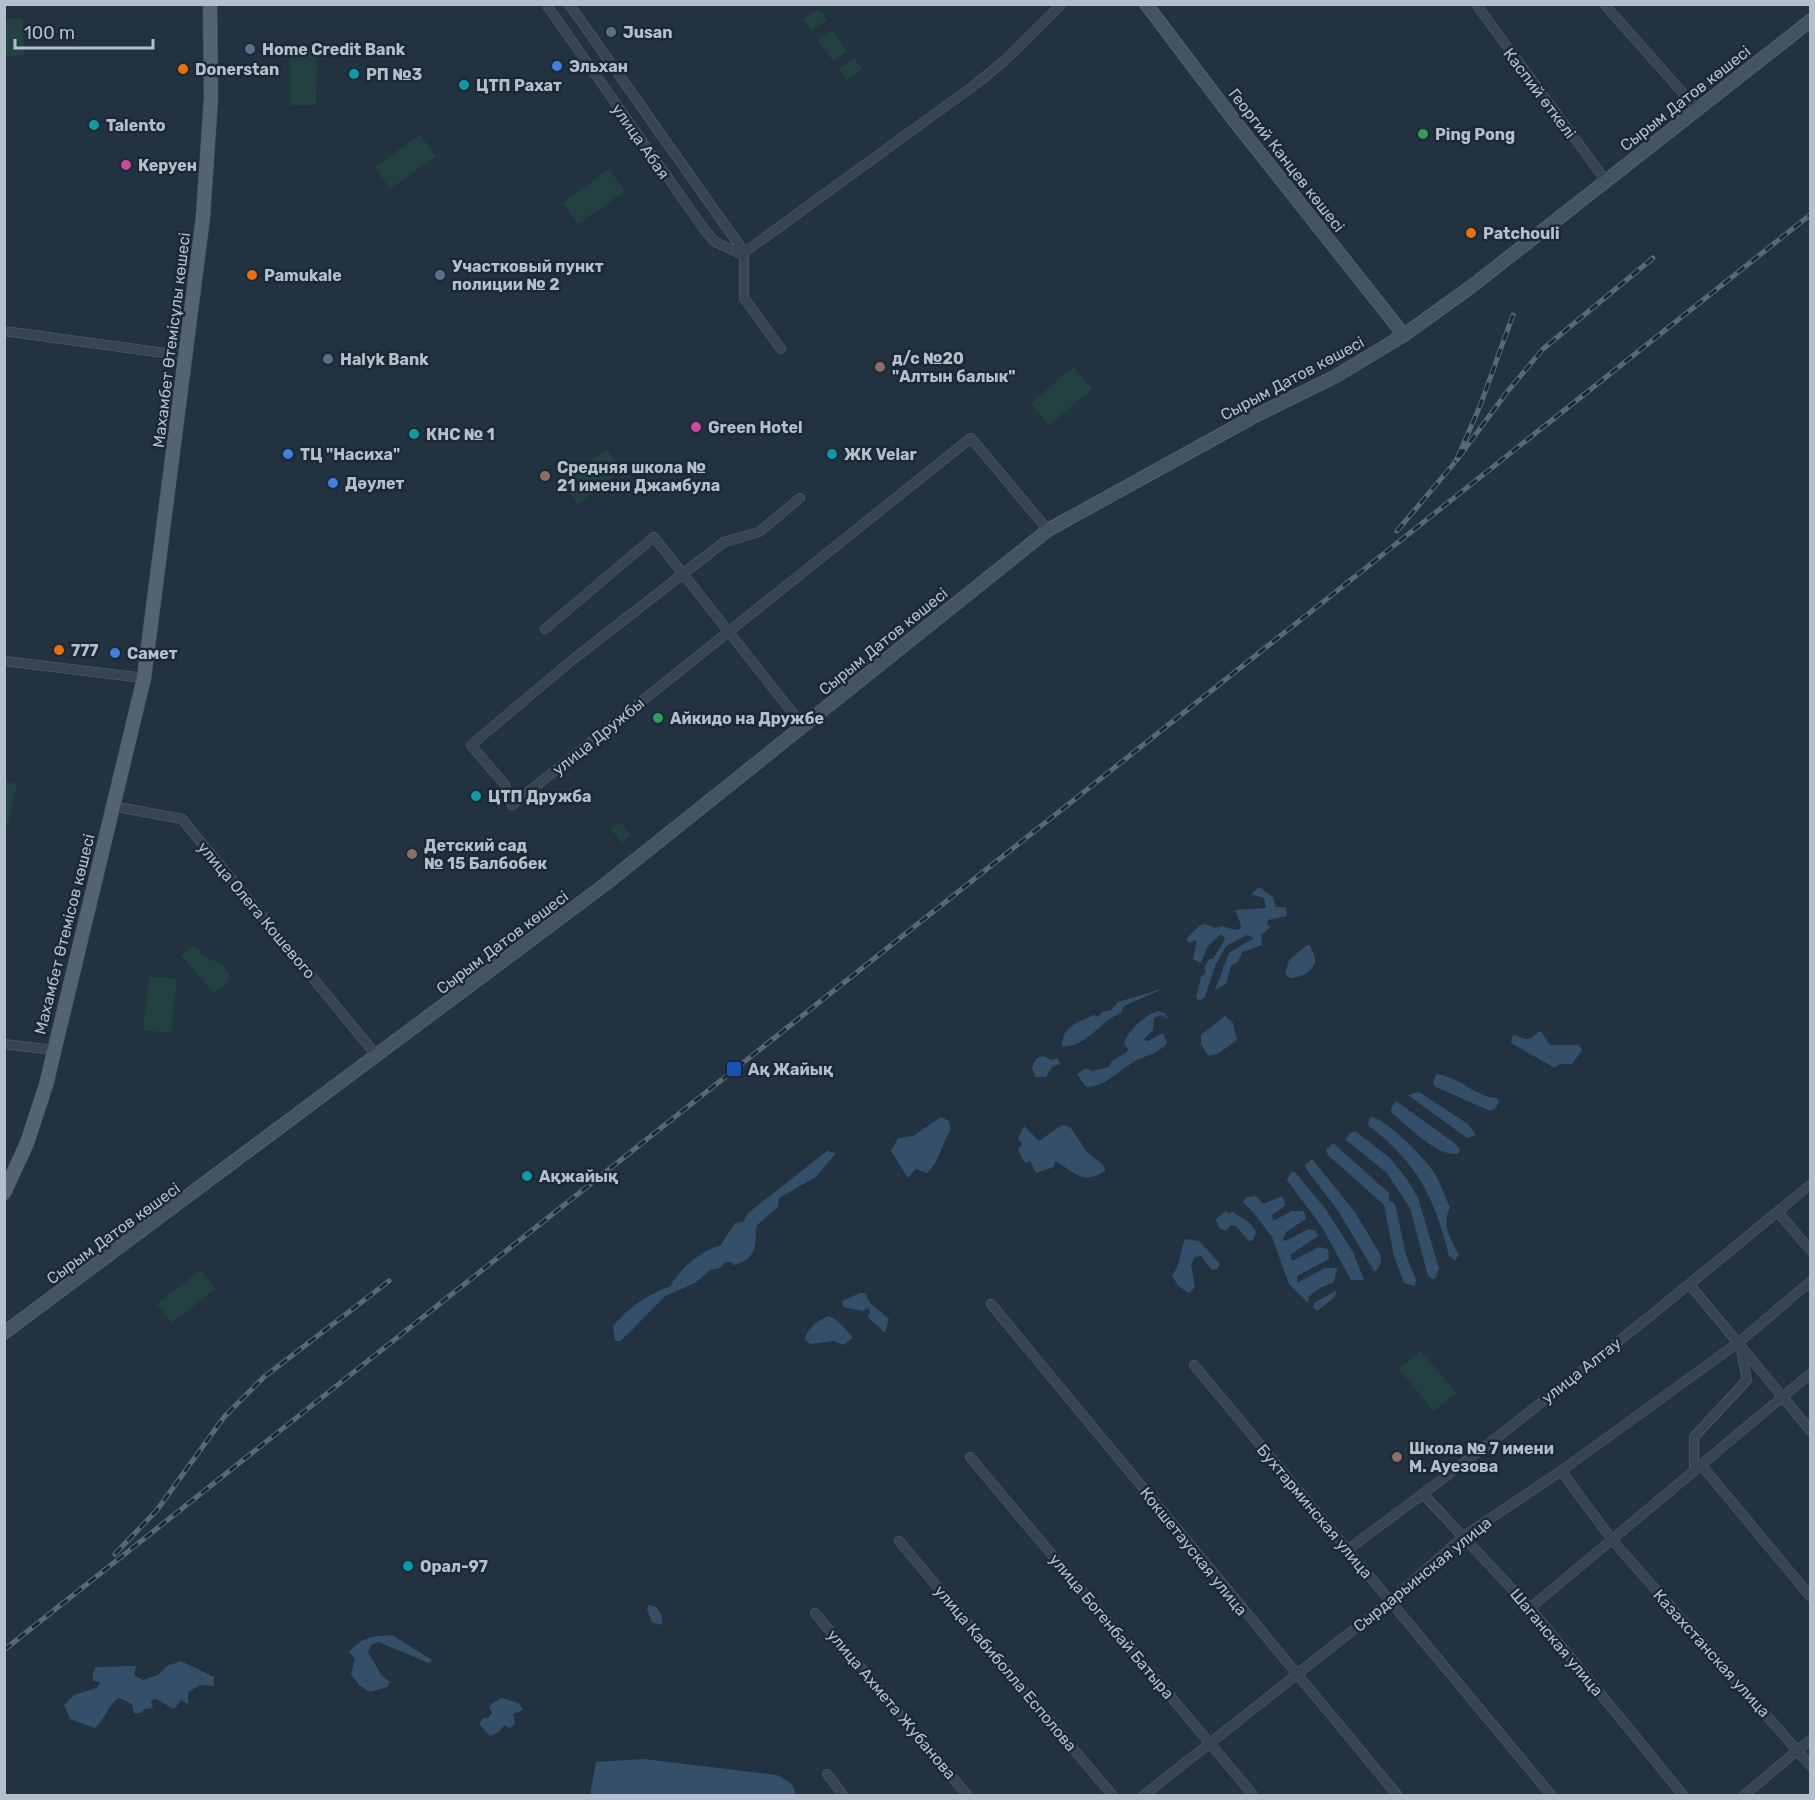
<svg xmlns="http://www.w3.org/2000/svg" width="1815" height="1800" viewBox="0 0 1815 1800" font-family="Rubik,sans-serif">
  <rect width="100%" height="100%" fill="#223241"/>
  <g fill="#244142">
    <polygon points="818,9 827,20 812,31 803,20"/>
    <polygon points="5,19 23,19 24,55 5,56"/>
    <polygon points="832,30 847,51 833,61 818,40"/>
    <polygon points="290,48 317,49 316,105 290,105"/>
    <polygon points="854,58 862,69 848,80 839,69"/>
    <polygon points="420,135 436,156 390,189 375,167"/>
    <polygon points="609,169 625,191 578,224 563,203"/>
    <polygon points="1073,367 1092,389 1049,425 1031,403"/>
    <polygon points="606,449 622,470 578,504 562,483"/>
    <polygon points="5,781 17,784 7,827 5,827"/>
    <polygon points="620,822 631,835 622,843 611,829"/>
    <polygon points="194,945 205,958 219,962 232,978 214,993 181,955"/>
    <polygon points="149,976 177,979 171,1033 143,1030"/>
    <polygon points="201,1270 215,1289 171,1323 157,1304"/>
    <polygon points="1421,1351 1456,1393 1434,1411 1399,1369"/>
  </g>
  <g fill="#344f6a">
    <polygon points="1259,887 1273,897 1276,907 1286,907 1287,916 1268,920 1267,925 1271,927 1261,935 1262,945 1242,952 1238,962 1231,966 1226,984 1215,990 1229,953 1254,938 1247,935 1226,946 1215,966 1205,997 1199,1001 1196,998 1201,977 1206,972 1204,967 1209,959 1213,959 1225,939 1221,934 1207,947 1201,963 1193,959 1197,940 1188,943 1187,938 1199,926 1205,924 1215,928 1222,926 1235,930 1240,929 1241,925 1235,910 1266,908 1264,898 1251,894"/>
    <path d="M1307,945h3c1,4 5,10 5,14 1,12 -15,19 -25,19l-5,-4 4,-14z"/>
    <path d="M1165,988l-41,18 -3,7c-20,7 -36,36 -59,33 0,-19 16,-24 32,-31l4,2 4,-5 9,-2 7,-8z"/>
    <path d="M1158,1011l7,2 3,6 -7,-4 -7,3 -1,12 -10,10 5,1 15,-8 4,10c-9,11 -20,12 -32,18 -15,9 -30,26 -49,26l-9,-13 9,-6 6,3 17,-4 3,-6 15,-9 1,-4 -4,-4c4,-14 21,-29 34,-33z"/>
    <polygon points="1225,1016 1233,1023 1237,1040 1219,1053 1208,1056 1201,1044 1201,1035"/>
    <path d="M1538,1032h3l9,13h29l3,5 -10,14h-12l-5,4 -44,-25 2,-9c11,5 16,9 25,-2z"/>
    <polygon points="1043,1056 1052,1060 1058,1058 1060,1064 1052,1067 1046,1077 1035,1077 1032,1067 1037,1058"/>
    <path d="M1436,1074c22,2 42,24 60,24l3,3 -3,7 -6,3 -54,-24 -3,-3z"/>
    <polygon points="1419,1092 1468,1124 1476,1135 1467,1138 1408,1095"/>
    <path d="M1396,1101l57,41 7,7 -1,4c-19,7 -52,-28 -67,-40l-1,-4z"/>
    <path d="M941,1117l8,4 2,8c-10,16 -11,32 -24,44l-11,-4 -8,9 -17,-27 7,-13 15,-2z"/>
    <path d="M1370,1117c15,0 57,43 65,57 6,10 10,23 15,34 -9,17 1,32 9,47l-4,5 -6,-4c-15,-60 -31,-92 -81,-131z"/>
    <path d="M1062,1125l8,2 17,25 15,12 4,6c-24,16 -29,3 -51,-9l-1,6 -18,6 -6,-12 -5,2 -7,-13 4,-6 -4,-5 6,-13 15,15z"/>
    <polygon points="1355,1131 1391,1159 1409,1182 1418,1198 1439,1268 1436,1278 1432,1279 1428,1276 1410,1208 1387,1173 1346,1140 1349,1134"/>
    <polygon points="1333,1143 1389,1193 1389,1200 1395,1204 1406,1255 1416,1280 1415,1286 1404,1283 1394,1256 1384,1205 1328,1155 1326,1150"/>
    <path d="M827,1151l9,2 -20,24 -37,21 -1,9 -22,19c0,21 0,34 -23,39l-1,-3h-7l-5,6 -10,2 -15,13 -30,13 -36,37 -9,8h-5l-2,-15c17,-19 33,-31 58,-40 5,-15 34,-38 49,-40l15,-23 8,-1 5,-9z"/>
    <polygon points="1312,1159 1355,1212 1380,1254 1381,1262 1377,1270 1374,1271 1339,1212 1307,1170 1305,1165"/>
    <polygon points="1291,1172 1295,1172 1325,1208 1353,1252 1364,1280 1351,1280 1322,1227 1287,1180"/>
    <polygon points="1256,1196 1263,1204 1282,1196 1286,1205 1272,1215 1273,1221 1292,1211 1304,1211 1306,1219 1286,1232 1283,1240 1285,1241 1309,1229 1316,1231 1318,1236 1290,1255 1292,1261 1319,1247 1328,1249 1329,1259 1297,1276 1297,1283 1325,1268 1337,1268 1334,1282 1320,1288 1309,1296 1308,1303 1289,1284 1272,1237 1253,1212 1243,1202 1247,1197"/>
    <polygon points="1226,1211 1229,1214 1233,1212 1250,1223 1256,1232 1253,1240 1249,1241 1236,1226 1231,1225 1226,1231 1219,1228 1216,1219"/>
    <path d="M1185,1239l14,2 21,23 -3,5 -5,1 -11,-14 -6,1 -4,8 4,22 -6,6 -11,-7 -6,-11c9,-10 8,-24 13,-36z"/>
    <polygon points="1337,1290 1334,1298 1317,1311 1313,1307 1314,1303"/>
    <polygon points="860,1293 865,1293 870,1303 889,1319 885,1333 868,1317 870,1311 867,1308 863,1311 843,1307 842,1301"/>
    <path d="M829,1316l9,5 15,17 -10,7 -9,-4 -24,3 -5,-5c3,-12 13,-19 24,-23z"/>
    <path d="M648,1605c10,0 16,11 14,20l-10,-3 -5,-13z"/>
    <path d="M392,1635l40,25 -3,3 -51,-21 -7,3 -3,7 14,24 8,6 -3,5 -17,5 -11,-7 -8,-11 4,-15 -6,-7c13,-15 24,-16 43,-17z"/>
    <path d="M181,1661l33,16v9l-14,-1 -12,7v12l-7,-4 -7,9 -20,-11 -3,3 2,7 -8,1 -5,4h-6l-2,-9 -13,-6c-12,7 -14,22 -24,30l-25,-9 -6,-14 10,-10 23,-7 3,-6 -7,-1v-8l3,-6 40,-1 -2,9 9,5 15,-5 9,-9z"/>
    <polygon points="501,1698 519,1703 523,1710 513,1714 515,1724 510,1728 504,1725 499,1732 490,1736 479,1724 483,1718 488,1718 492,1713 489,1706"/>
    <polygon points="644,1759 777,1775 792,1784 796,1795 590,1795 596,1762"/>
  </g>
  <g fill="none" stroke-linecap="round" stroke-linejoin="round">
    <defs>
      <g id="street">
        <polyline points="546,4 704,229 715,242 739,253 749,249 976,84 1003,62 1062,4"/>
        <polyline points="569,4 744,252 744,298 781,349"/>
        <polyline points="1476,4 1606,181"/>
        <polyline points="1604,4 1698,110"/>
        <polyline points="4,331 186,356"/>
        <polyline points="800,498 759,532 724,542 571,661 471,745 505,785 512,805 971,438 1048,530"/>
        <polyline points="545,629 654,537 803,726"/>
        <polyline points="4,661 144,678"/>
        <polyline points="112,806 182,819 377,1056"/>
        <polyline points="4,1044 53,1050"/>
        <polyline points="1778,1212 1810,1250"/>
        <polyline points="1690,1285 1810,1430"/>
        <polyline points="991,1304 1398,1796"/>
        <polyline points="1194,1365 1552,1796"/>
        <polyline points="970,1457 1254,1796"/>
        <polyline points="1702,1466 1810,1596"/>
        <polyline points="1561,1471 1613,1541 1810,1765"/>
        <polyline points="1694,1472 1694,1437 1747,1380 1740,1344"/>
        <polyline points="1423,1494 1530,1608 1684,1796"/>
        <polyline points="899,1541 1113,1796"/>
        <path d="M1347,1550c159,-116 312,-240 463,-365"/>
        <polyline points="1530,1608 1810,1374"/>
        <polyline points="815,1613 968,1796"/>
        <polyline points="827,1774 844,1796"/>
        <polyline points="1143,1796 1390,1601 1464,1536 1561,1471 1739,1342 1810,1282"/>
        <polyline points="1743,1796 1810,1740"/>
      </g>
      <g id="secondary">
        <polyline points="1146,4 1233,119 1404,335"/>
        <polyline points="4,1333 603,886 1048,530 1253,417 1336,376 1404,335 1472,286 1810,21"/>
      </g>
      <polyline id="primary" points="4,1193 27,1143 46,1085 144,678 203,217 211,98 210,4"/>
    </defs>
    <use href="#street" stroke="#54626e" stroke-width="10"/>
    <use href="#secondary" stroke="#54626e" stroke-width="14"/>
    <use href="#primary" stroke="#404d5a" stroke-width="15"/>
    <use href="#street" stroke="#374451" stroke-width="9"/>
    <use href="#secondary" stroke="#445364" stroke-width="12"/>
    <use href="#primary" stroke="#546371" stroke-width="14"/>
    <defs>
      <g id="rail">
        <polyline points="1513,315 1480,406 1456,461 1507,392 1543,349 1653,258"/>
        <polyline points="1397,531 1456,461"/>
        <polyline points="115,1554 157,1510 224,1417 264,1377 389,1281"/>
        <polyline points="4,1650 1810,215"/>
      </g>
    </defs>
    <use href="#rail" stroke="#586878" stroke-width="5"/>
    <use href="#rail" stroke="#1b2936" stroke-width="3" stroke-dasharray="9" stroke-linecap="butt"/>
  </g>
  <g fill="#5c6f8a" stroke="#1b2936" stroke-width="2">
    <circle cx="611" cy="32" r="6"/>
    <circle cx="250" cy="49" r="6"/>
    <circle cx="440" cy="275" r="6"/>
    <circle cx="328" cy="359" r="6"/>
  </g>
  <g fill="#3f7fe0" stroke="#1b2936" stroke-width="2">
    <circle cx="557" cy="66" r="6"/>
    <circle cx="288" cy="454" r="6"/>
    <circle cx="333" cy="483" r="6"/>
    <circle cx="115" cy="653" r="6"/>
  </g>
  <g fill="#e8710a" stroke="#1b2936" stroke-width="2">
    <circle cx="183" cy="69" r="6"/>
    <circle cx="1471" cy="233" r="6"/>
    <circle cx="252" cy="275" r="6"/>
    <circle cx="59" cy="650" r="6"/>
  </g>
  <g fill="#0f9aa8" stroke="#1b2936" stroke-width="2">
    <circle cx="354" cy="74" r="6"/>
    <circle cx="464" cy="85" r="6"/>
    <circle cx="94" cy="125" r="6"/>
    <circle cx="414" cy="434" r="6"/>
    <circle cx="832" cy="454" r="6"/>
    <circle cx="476" cy="796" r="6"/>
    <circle cx="527" cy="1176" r="6"/>
    <circle cx="408" cy="1566" r="6"/>
  </g>
  <g fill="#2e9e5b" stroke="#1b2936" stroke-width="2">
    <circle cx="1423" cy="134" r="6"/>
    <circle cx="658" cy="718" r="6"/>
  </g>
  <g fill="#d1479c" stroke="#1b2936" stroke-width="2">
    <circle cx="126" cy="165" r="6"/>
    <circle cx="696" cy="427" r="6"/>
  </g>
  <g fill="#8d6e63" stroke="#1b2936" stroke-width="2">
    <circle cx="880" cy="367" r="6"/>
    <circle cx="545" cy="476" r="6"/>
    <circle cx="412" cy="854" r="6"/>
    <circle cx="1397" cy="1457" r="6"/>
  </g>
  <rect fill="#1a4fb4" stroke="#1b2936" stroke-width="2" x="726" y="1061" width="16" height="16" rx="3"/>
  <g text-anchor="middle" stroke-width="5" stroke-linejoin="round" paint-order="stroke">
    <g font-size="16" font-weight="bold" fill="#b3bfcb" stroke="#1b2936" text-anchor="start">
      <text x="623" y="38">Jusan</text>
      <text x="262" y="55">Home Credit Bank</text>
      <text x="569" y="72">Эльхан</text>
      <text x="195" y="75">Donerstan</text>
      <text x="366" y="80">РП №3</text>
      <text x="476" y="91">ЦТП Рахат</text>
      <text x="106" y="131">Talento</text>
      <text x="1435" y="140">Ping Pong</text>
      <text x="138" y="171">Керуен</text>
      <text x="1483" y="239">Patchouli</text>
      <text x="452" y="272">Участковый пункт<tspan x="452" dy="18">полиции № 2</tspan></text>
      <text x="264" y="281">Pamukale</text>
      <text x="892" y="364">д/с №20<tspan x="892" dy="18">"Алтын балык"</tspan></text>
      <text x="340" y="365">Halyk Bank</text>
      <text x="708" y="433">Green Hotel</text>
      <text x="426" y="440">КНС № 1</text>
      <text x="300" y="460">ТЦ "Насиха"</text>
      <text x="844" y="460">ЖК Velar</text>
      <text x="557" y="473">Средняя школа №<tspan x="557" dy="18">21 имени Джамбула</tspan></text>
      <text x="345" y="489">Дәулет</text>
      <text x="71" y="656">777</text>
      <text x="127" y="659">Самет</text>
      <text x="670" y="724">Айкидо на Дружбе</text>
      <text x="488" y="802">ЦТП Дружба</text>
      <text x="424" y="851">Детский сад<tspan x="424" dy="18">№ 15 Балбобек</tspan></text>
      <text x="748" y="1075">Ақ Жайық</text>
      <text x="539" y="1182">Ақжайық</text>
      <text x="1409" y="1454">Школа № 7 имени<tspan x="1409" dy="18">М. Ауезова</tspan></text>
      <text x="420" y="1572">Орал-97</text>
    </g>
    <g font-size="16" fill="#b3bfcb" stroke="#1b2936">
      <text transform="translate(1540 93) rotate(53)" y="6">Каспий өткелі</text>
      <text transform="translate(1685 98) rotate(-38)" y="6">Сырым Датов көшесі</text>
      <text transform="translate(641 141) rotate(55)" y="6">улица Абая</text>
      <text transform="translate(1287 160) rotate(52)" y="6">Георгий Канцев көшесі</text>
      <text transform="translate(171 340) rotate(-83)" y="6">Махамбет Өтемісұлы көшесі</text>
      <text transform="translate(1292 378) rotate(-28)" y="6">Сырым Датов көшесі</text>
      <text transform="translate(883 641) rotate(-39)" y="6">Сырым Датов көшесі</text>
      <text transform="translate(598 736) rotate(-39)" y="6">улица Дружбы</text>
      <text transform="translate(257 910) rotate(50)" y="6">улица Олега Кошевого</text>
      <text transform="translate(64 934) rotate(-76)" y="6">Махамбет Өтемісов көшесі</text>
      <text transform="translate(502 942) rotate(-37)" y="6">Сырым Датов көшесі</text>
      <text transform="translate(113 1233) rotate(-36)" y="6">Сырым Датов көшесі</text>
      <text transform="translate(1581 1370) rotate(-38)" y="6">улица Алтау</text>
      <text transform="translate(1315 1511) rotate(50)" y="6">Бухтарминская улица</text>
      <text transform="translate(1194 1551) rotate(51)" y="6">Кокшетауская улица</text>
      <text transform="translate(1422 1574) rotate(-39)" y="6">Сырдарьинская улица</text>
      <text transform="translate(1112 1626) rotate(50)" y="6">улица Богенбай Батыра</text>
      <text transform="translate(1557 1642) rotate(50)" y="6">Шаганская улица</text>
      <text transform="translate(1712 1653) rotate(48)" y="6">Казахстанская улица</text>
      <text transform="translate(1006 1668) rotate(50)" y="6">улица Кабиболла Есполова</text>
      <text transform="translate(892 1704) rotate(50)" y="6">улица Ахмета Жубанова</text>
    </g>
  </g>
  <rect width="1815" height="1800" fill="none" stroke="#b3bfcb" stroke-width="12"/>
  <path d="M15 39v9h138v-9" fill="none" stroke="#b3bfcb" stroke-width="3"/>
  <text x="24" y="39" font-size="18" fill="#b3bfcb" stroke="#1b2936" stroke-width="4.5" paint-order="stroke">100 m</text>
</svg>
